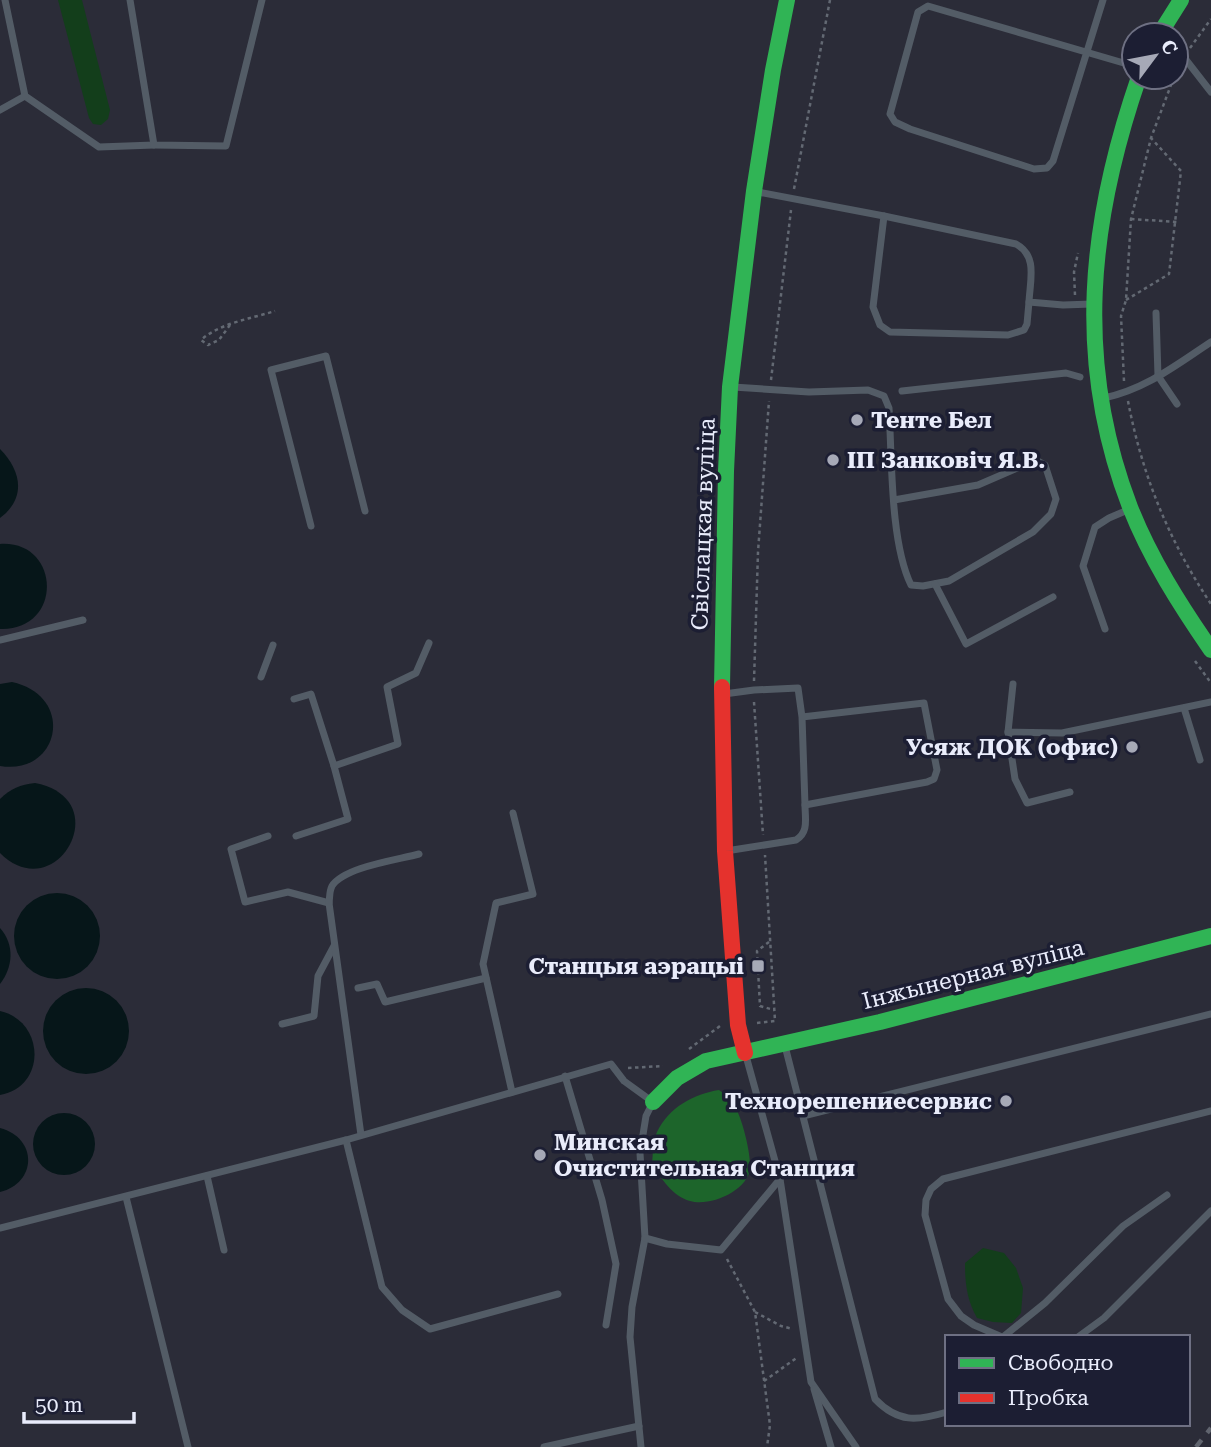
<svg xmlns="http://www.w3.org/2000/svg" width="1211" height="1447" viewBox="0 0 1211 1447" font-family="'Roboto Serif',serif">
  <rect width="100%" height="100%" fill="#2b2c38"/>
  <g fill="#133e1b">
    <polygon points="58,0 82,0 110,110 108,119 101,125 93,124 89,118"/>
    <path d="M983,1248l21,5 12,15 7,20 -2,25 -9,10 -19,-1 -16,-4c-10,-18 -12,-34 -12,-55z"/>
  </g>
  <path fill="#1d652b" d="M719,1090c5,4 12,9 15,15 8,12 17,48 16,63 -2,23 -40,39 -60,33 -18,-5 -28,-22 -38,-37 1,-10 1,-23 5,-32 12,-25 37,-38 62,-42z"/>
  <g fill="#061619">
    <path d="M0,449c21,21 27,49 0,69z"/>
    <path d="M0,544c61,-4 64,87 0,85z"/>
    <path d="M12,682c64,14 48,94 -12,84v-82z"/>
    <path d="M35,783c83,16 21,126 -35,70v-54c11,-11 20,-14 35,-16z"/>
    <circle cx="57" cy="936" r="43"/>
    <path d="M0,928c15,17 13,39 0,56z"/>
    <circle cx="86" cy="1031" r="43"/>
    <path d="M0,1011c45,10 47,76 0,84z"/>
    <circle cx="64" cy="1144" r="31"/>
    <path d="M0,1128c38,10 37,55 0,64z"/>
  </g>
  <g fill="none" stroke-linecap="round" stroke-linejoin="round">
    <g stroke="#636973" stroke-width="2.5" stroke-dasharray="3.5 3.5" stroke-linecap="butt">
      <polyline points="1190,48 1211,19"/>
      <polyline points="794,189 830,0"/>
      <polyline points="1131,219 1177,222"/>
      <polyline points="1075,295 1074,272 1078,253"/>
      <polyline points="1126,300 1169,274 1181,171 1151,138"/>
      <path d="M230,325l-11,15 -11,5 -7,-5c19,-17 49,-21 74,-29"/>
      <polyline points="771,380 791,210"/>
      <polyline points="1124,381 1121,316 1126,300 1131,219 1151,138 1174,77"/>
      <path d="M1128,401c14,74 41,140 83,203"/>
      <polyline points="1195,661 1211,683"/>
      <polyline points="754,681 758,552 769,401"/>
      <polyline points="754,702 763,835"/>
      <polyline points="769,942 757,951 760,1006 774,1010"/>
      <polyline points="757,1023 775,1021 765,855"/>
      <polyline points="689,1049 720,1026"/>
      <polyline points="628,1068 663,1066"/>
      <polyline points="727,1259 755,1312 770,1425 767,1447"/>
      <polyline points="755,1312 781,1326 793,1329"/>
      <polyline points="764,1381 798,1357"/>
    </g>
    <g stroke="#535c66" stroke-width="7">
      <polyline points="5,0 25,96 99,147 154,145"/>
      <polyline points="130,0 154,145 226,146 262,0"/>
      <polyline points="1103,0 1053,161 1047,168 1034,169 910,129 895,122 890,114 918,12 928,6 1134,66"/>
      <polyline points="1176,47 1211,92"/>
      <polyline points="0,110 25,96"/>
      <polyline points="758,192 884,216 873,307 880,325 890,332 1008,335 1024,330 1027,324 1029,302"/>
      <path d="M884,216l132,28c22,12 14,36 13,58l34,3 29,-1"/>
      <polyline points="1156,313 1158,376 1177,404"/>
      <path d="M733,387l76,5 59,-2 16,6 5,12c3,49 1,134 22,177l12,1 26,-5 84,-49 18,-18 5,-15 -11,-34 -9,-5 -58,25 -84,15"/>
      <polyline points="902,391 1066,373 1080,377"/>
      <path d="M1104,398c42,-9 72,-33 107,-56"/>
      <polyline points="311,526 271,370 326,356 365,511"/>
      <polyline points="935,584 966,644 1053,597"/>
      <polyline points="1105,629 1083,566 1095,527 1109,518 1130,509"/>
      <polyline points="0,640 83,620"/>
      <polyline points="261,677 273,645"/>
      <polyline points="1013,684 1008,732 1062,733 1211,702"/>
      <polyline points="724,694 754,690 798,688 802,717 924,703 937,770 934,779 927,782 805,805 802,717"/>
      <polyline points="294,699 311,694 334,766 398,744 387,687 416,673 429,643"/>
      <polyline points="1184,708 1200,760"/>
      <polyline points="1008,732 1015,779 1027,803 1070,792"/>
      <polyline points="268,836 231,849 245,902 288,892 329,903"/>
      <polyline points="296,836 348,819 334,766"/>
      <path d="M726,851l70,-11c13,-8 9,-21 9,-35"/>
      <polyline points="358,988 377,984 385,1002 486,978"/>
      <polyline points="282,1024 314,1016 318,976 334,946"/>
      <path d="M785,1046l90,353c23,24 42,22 72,13"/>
      <polyline points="746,1056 780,1179 811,1382 856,1447"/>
      <polyline points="565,1076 602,1200 616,1264 606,1325"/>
      <polyline points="512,1092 483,964 496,903 533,894 513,813"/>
      <polyline points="803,1116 1211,1014"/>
      <path d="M361,1135l-32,-232c1,-6 0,-11 3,-17 12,-19 65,-26 87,-32"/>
      <polyline points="346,1140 382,1287 402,1310 430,1329 558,1294"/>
      <polyline points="207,1176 224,1250"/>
      <polyline points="126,1197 188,1447"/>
      <polyline points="0,1228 346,1140 611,1064 624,1081 653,1102 646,1116 640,1153 645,1238 632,1307 630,1337 641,1447"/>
      <polyline points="645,1238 667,1244 721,1250 780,1179"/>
      <polyline points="1002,1337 974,1325 961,1316 948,1299 925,1215 926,1200 931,1189 943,1179 1211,1111"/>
      <polyline points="1003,1337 1045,1303 1123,1226 1167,1195"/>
      <polyline points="1078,1337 1104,1318 1211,1211"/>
      <polyline points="814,1389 831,1447"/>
      <polyline points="544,1447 639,1426"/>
    </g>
    <g stroke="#30b455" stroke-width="16">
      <polyline points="1159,35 1181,0"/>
      <path d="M1139,77c-50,145 -65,284 -9,430 20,51 50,98 81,143"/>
      <polyline points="722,687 726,471 730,387 754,191 773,70 787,0"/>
      <polyline points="653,1102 677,1078 706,1061 880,1022 1211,936"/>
    </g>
    <polyline stroke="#e5322d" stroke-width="16" points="722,687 725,851 738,1025 745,1053"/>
    <polyline stroke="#60646e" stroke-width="4.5" stroke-dasharray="9 9" stroke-linecap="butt" points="1196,1447 1211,1428"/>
  </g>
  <g fill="#a6a9b7" stroke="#1c1e33" stroke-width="2.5">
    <circle cx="857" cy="420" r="7"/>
    <circle cx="833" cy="460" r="7"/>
    <circle cx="1132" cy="747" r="7"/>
    <rect x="751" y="959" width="14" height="14" rx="3.5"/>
    <circle cx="1006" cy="1101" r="7"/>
    <circle cx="540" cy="1155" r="7"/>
  </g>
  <g text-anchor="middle" stroke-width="7" stroke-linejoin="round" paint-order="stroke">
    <g font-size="23" font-weight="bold" fill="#e9ecfb" stroke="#1c1e33" text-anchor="start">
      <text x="871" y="428">Тенте Бел</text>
      <text x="847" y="468">ІП Занковіч Я.В.</text>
      <text x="1118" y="755" text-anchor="end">Усяж ДОК (офис)</text>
      <text x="744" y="974" text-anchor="end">Станцыя аэрацыі</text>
      <text x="992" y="1109" text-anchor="end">Технорешениесервис</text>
      <text x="554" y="1150">Минская<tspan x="554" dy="26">Очистительная Станция</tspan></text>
    </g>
    <g font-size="23" fill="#e9ecfb" stroke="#1c1e33">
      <text transform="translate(703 524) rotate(-88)" y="8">Свіслацкая вуліца</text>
      <text transform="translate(973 974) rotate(-14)" y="8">Інжынерная вуліца</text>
    </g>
  </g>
  <rect x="945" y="1335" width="245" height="91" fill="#1c1e33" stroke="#6e7083" stroke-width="2"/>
  <rect x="959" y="1358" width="35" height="10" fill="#30b455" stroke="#6e7083" stroke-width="2"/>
  <text x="1008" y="1370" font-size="21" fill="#e9ecfb">Свободно</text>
  <rect x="959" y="1393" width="35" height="10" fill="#e5322d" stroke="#6e7083" stroke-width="2"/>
  <text x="1008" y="1405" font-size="21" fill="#e9ecfb">Пробка</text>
  <g transform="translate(1155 56) rotate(58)"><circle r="33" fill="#1c1e33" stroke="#6e7083" stroke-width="2"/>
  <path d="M0-5L12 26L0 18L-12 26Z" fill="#a6a9b7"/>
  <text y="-10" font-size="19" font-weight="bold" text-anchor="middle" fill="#e9ecfb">С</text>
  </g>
  <path d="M24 1412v10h110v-10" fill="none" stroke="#e9ecfb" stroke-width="3.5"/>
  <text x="35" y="1412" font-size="21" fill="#e9ecfb" stroke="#1c1e33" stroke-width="5" paint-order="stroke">50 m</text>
</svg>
